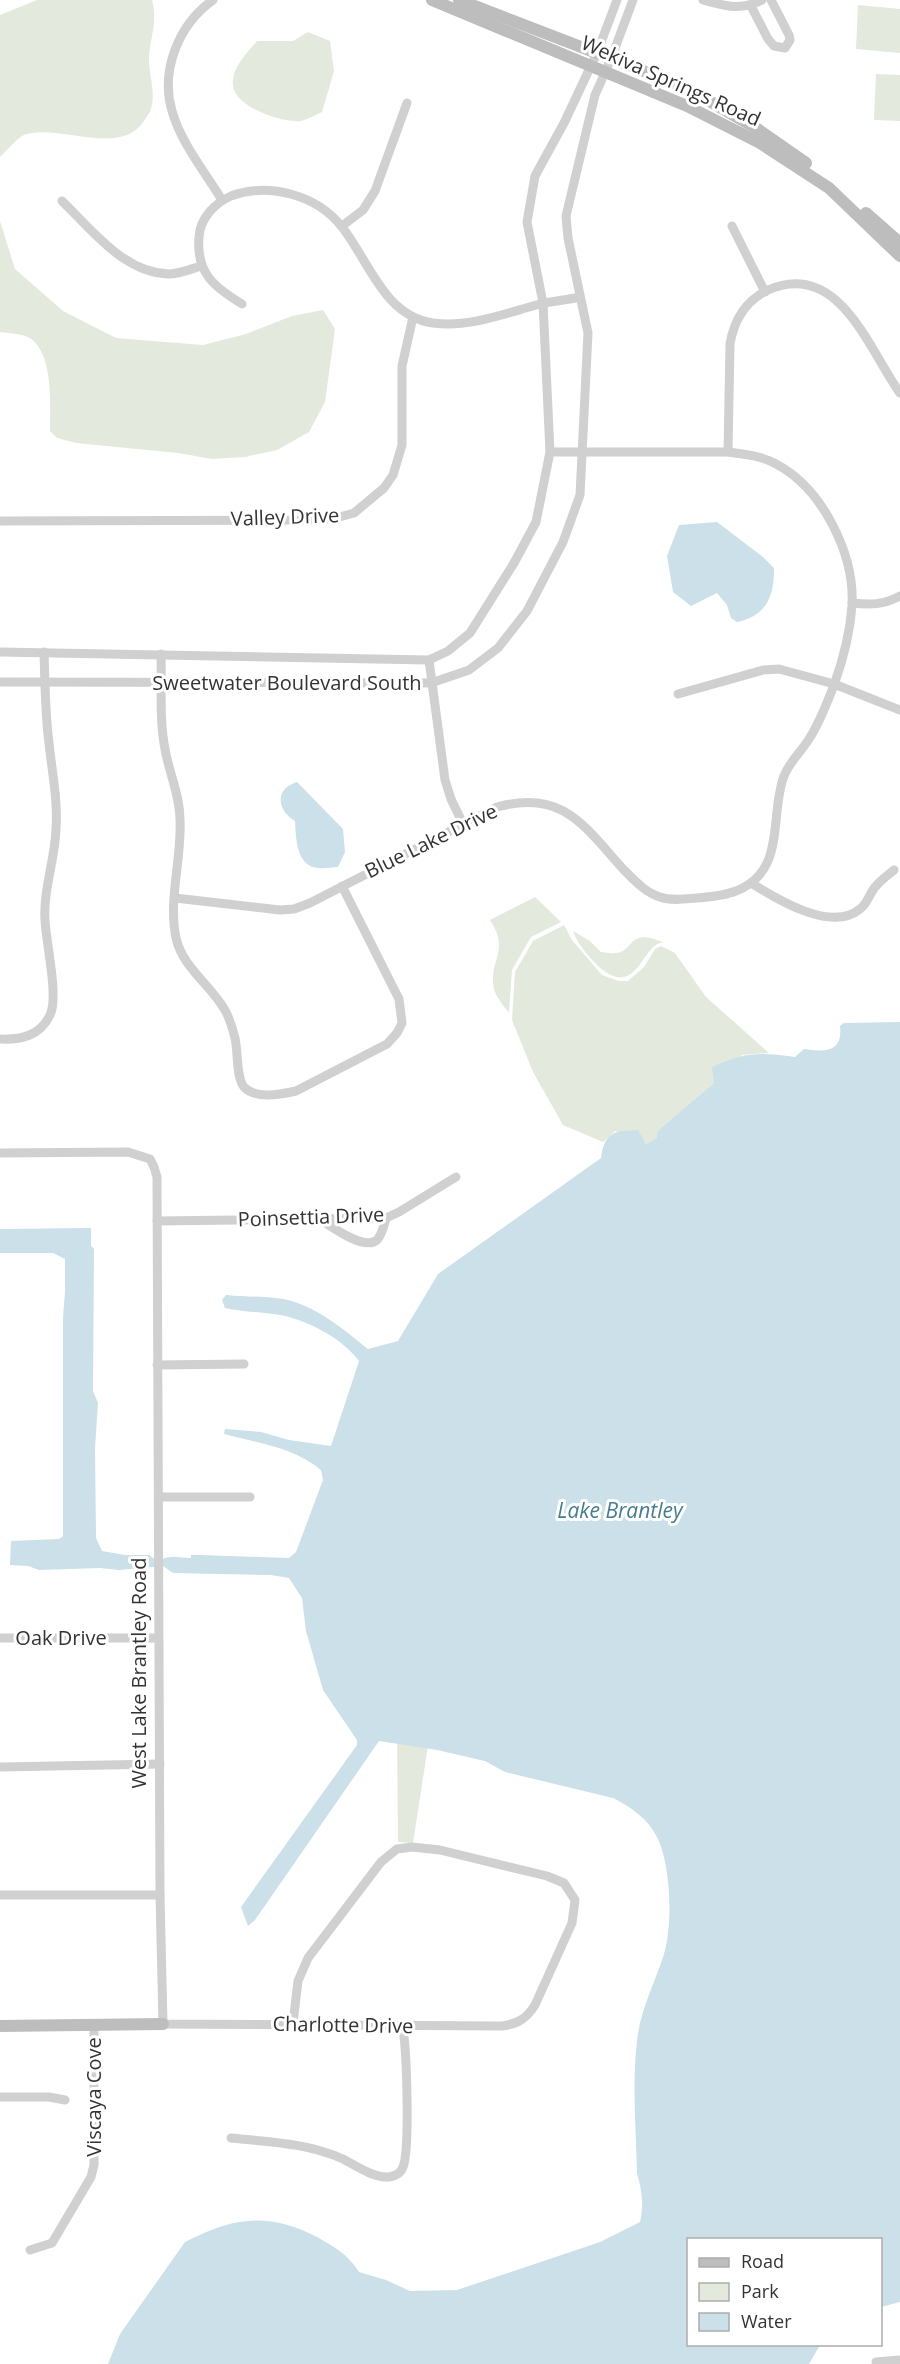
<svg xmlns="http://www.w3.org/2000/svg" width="900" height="2364" viewBox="0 0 900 2364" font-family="'Open Sans',sans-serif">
  <rect width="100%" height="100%" fill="#fff"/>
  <g fill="#e4e9dd">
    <path d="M37,0h115c6,23 -2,37 -3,59 0,16 7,34 2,50 -1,4 -5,8 -7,12 -24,36 -81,4 -117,13 -9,2 -20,17 -27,23v-142z"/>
    <polygon points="858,5 900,9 900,53 856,49"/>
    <path d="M308,32l22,9 4,30 -12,41c-7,3 -15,8 -22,9 -19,2 -64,-14 -67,-35 -2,-18 14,-33 24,-45h36z"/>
    <polygon points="876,74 900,75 900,121 874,120"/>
    <path d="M0,221l15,48 48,42 53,27 87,7 43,-11 46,-18 31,-6 12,19 -10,73 -16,30 -32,18 -32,7 -33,2 -34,-6 -102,-10 -19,-5 -7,-7c0,-26 4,-80 -22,-94 -7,-3 -20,-4 -28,-5z"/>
    <path d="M535,897l26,25 -30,15 -19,33 -3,43c-5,-7 -13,-16 -15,-24 -6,-29 17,-38 -4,-69z"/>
    <polygon points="564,925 572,940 602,975 619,981 628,981 644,967 655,949 661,946 675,953 706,997 769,1053 742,1055 714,1083 663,1126 658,1138 646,1144 644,1142 615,1131 603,1142 563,1125 533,1072 512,1020 515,972 533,941"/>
    <path d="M573,931l17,10 11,11c4,0 10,2 14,1 20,-1 12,-26 47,-11l2,1c-22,-4 -26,64 -70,19 -8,-9 -17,-19 -21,-31z"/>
    <polygon points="397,1732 429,1739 413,1843 398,1842"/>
  </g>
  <g fill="#cbe0e8">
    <path d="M717,522l46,35 11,11c0,29 -7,47 -37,54l-6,-4 -4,-13 -10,-12 -26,13 -18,-14 -6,-36 12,-31z"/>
    <path d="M297,782l46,47 2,23 -7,15c-6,0 -13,2 -19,1 -23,-1 -23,-30 -24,-47 -18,-11 -21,-32 2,-39z"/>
    <path d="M900,1022v1280l-19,5 -1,-67h-192v104l132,1 -11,19h-701l12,-30 65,-92c49,-25 83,-30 132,-5 16,9 32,18 42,35l27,8 24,11 47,-1 143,-48 40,-20c4,-17 2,-31 -3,-49 -1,-44 -5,-89 0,-132 3,-31 18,-58 27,-87 9,-30 7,-89 -7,-117 -9,-18 -26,-30 -44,-39l-108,-26 -20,-11 -48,-11 -58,-9 -124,179 -7,6 -7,-19 116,-162v-5l-34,-50 -17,-59 -4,-33 -13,-20 -18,-3 -98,-2 -10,-7 -44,4 -19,-2 -61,2 -11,-4 -18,-1 1,-24 48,-2 4,-3v-219l2,-25v-33l-12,-6h-53v-24l91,-1v18l3,3 -1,142 5,12 -3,45 1,90 6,13 23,4h24c9,8 13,3 21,2 6,-1 15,1 21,1v-3h9l89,3 7,-6 27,-72 -2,-10c-28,-23 -63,-27 -97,-36l1,-5 36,3 28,8 42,6 28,-85c-16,-22 -51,-41 -79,-46 -18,-3 -37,-3 -55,-7l-3,-8 4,-5c19,2 38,1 57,4 32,6 60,30 85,50l30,-8 40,-67 163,-116c4,-27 13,-27 37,-28l8,14 11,-6v-5l6,-7 51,-43 -2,-16c33,-15 47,-15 83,-10l9,-8c20,3 39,4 36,-23l4,-3z"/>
  </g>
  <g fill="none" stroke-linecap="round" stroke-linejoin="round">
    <g stroke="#d0d0d0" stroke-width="9">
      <path d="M213,0c-34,24 -53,70 -41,111 9,32 33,61 50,89"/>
      <path d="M703,0c22,6 38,11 59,0"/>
      <polyline points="751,6 768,39 774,46 785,48 790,40 789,35 771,0"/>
      <path d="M62,201c30,29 62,72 107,73 10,0 22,-5 32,-8"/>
      <polyline points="342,226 363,210 375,191 407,103"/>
      <polyline points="732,226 765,292"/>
      <path d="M242,304c-28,-17 -46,-31 -43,-67 1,-19 16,-34 32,-41 38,-14 86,-1 111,31 27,34 42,89 91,96 36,5 73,-10 107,-19 13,-3 27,-4 40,-7"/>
      <path d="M728,452l2,-108c4,-24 15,-43 38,-54 71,-31 101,60 132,103"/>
      <polyline points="0,521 317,520 336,518 354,513 384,488 393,475 402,445 402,366 413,317"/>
      <path d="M852,603c19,2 31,2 48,-7"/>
      <polyline points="0,652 429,660 448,651 470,633 514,563 536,522 550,452 543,303 527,222 535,176 564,123 597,53 617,0"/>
      <path d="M161,654c1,31 -2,65 4,95 4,24 15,46 15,71 2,39 -12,79 -4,118 7,31 36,47 50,74 4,8 7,18 9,26 3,12 1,40 9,49 12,13 38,7 52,4l91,-47 10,-11 5,-10 -3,-24 -57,-113"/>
      <polyline points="429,660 445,780 451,799 463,824"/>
      <polyline points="0,682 431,683 469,670 498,648 527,611 563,542 580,495 588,333 568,238 566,216 595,95 611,59 633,0"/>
      <polyline points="678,694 763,670 779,669 834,684 900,710"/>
      <path d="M751,883c26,16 80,50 109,26 8,-6 10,-17 16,-23 5,-6 12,-11 18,-16"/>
      <path d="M175,898l105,12 14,-1 16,-6 187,-96c66,-18 87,19 127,63 10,10 22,23 36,27 11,4 25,2 36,1 13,-1 28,-2 40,-7 51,-19 33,-76 48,-115 6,-15 17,-24 25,-37 11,-17 18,-36 25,-54 9,-25 16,-52 18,-79 3,-52 -30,-118 -76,-142 -14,-8 -32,-10 -48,-12h-178"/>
      <path d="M0,1039c21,1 40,-3 50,-24 9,-18 -4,-72 -5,-95 -2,-30 10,-60 11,-91 2,-29 -4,-57 -7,-86 -4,-30 -4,-61 -5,-91"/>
      <path d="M0,1153l128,-1 22,7 4,8 3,10 3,718 3,129 339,2c16,-2 25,-8 33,-21l37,-82 3,-23 -11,-17 -17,-7 -107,-26 -28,-3 -15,2 -16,13 -73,96 -10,23 -5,42"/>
      <path d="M321,1220c11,7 43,31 56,20 5,-5 7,-15 9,-22"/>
      <polyline points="157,1221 386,1218 399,1212 456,1177"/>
      <polyline points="157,1365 244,1364"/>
      <polyline points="159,1497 250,1497"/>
      <polyline points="0,1638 158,1638"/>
      <polyline points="0,1767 160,1764"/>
      <polyline points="0,1895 160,1895"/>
      <polyline points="0,2097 49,2097 65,2100"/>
      <path d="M231,2138c39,4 76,5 112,21 13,7 31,19 46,18 7,-1 12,-4 14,-10 7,-17 4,-122 -1,-142"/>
      <polyline points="30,2250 52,2243 91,2177 94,2165 94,2025"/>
      <polyline points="876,2362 900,2360"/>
    </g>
    <g stroke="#bdbdbd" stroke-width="12">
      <polyline points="432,0 687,106 760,143 829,188 900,256"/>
      <polyline points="459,0 685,87 756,128 806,163"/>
      <polyline points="866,213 900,243"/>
      <polyline points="0,2026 163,2024"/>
    </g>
  </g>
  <g text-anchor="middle" stroke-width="6" stroke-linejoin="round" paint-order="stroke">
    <g font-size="20" fill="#333" stroke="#fff">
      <text transform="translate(671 81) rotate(24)" y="7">Wekiva Springs Road</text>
      <text transform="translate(285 517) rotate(-2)" y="7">Valley Drive</text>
      <text x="287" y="690">Sweetwater Boulevard South</text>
      <text transform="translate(431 841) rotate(-26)" y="7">Blue Lake Drive</text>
      <text transform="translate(311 1217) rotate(-2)" y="7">Poinsettia Drive</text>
      <text x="61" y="1645">Oak Drive</text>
      <text transform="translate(139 1673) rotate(-90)" y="7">West Lake Brantley Road</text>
      <text transform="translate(343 2025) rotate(1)" y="7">Charlotte Drive</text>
      <text transform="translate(94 2097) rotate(-90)" y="7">Viscaya Cove</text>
    </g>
    <g font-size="21" font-style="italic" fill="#467c90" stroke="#fff">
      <text x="620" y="1518">Lake Brantley</text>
    </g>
  </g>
  <rect x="687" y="2238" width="195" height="108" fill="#ffffff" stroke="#adadad" stroke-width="1.5"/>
  <rect x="699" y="2258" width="30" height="9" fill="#bdbdbd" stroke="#adadad" stroke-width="1.5"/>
  <text x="741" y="2268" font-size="18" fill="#333333">Road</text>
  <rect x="699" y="2283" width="30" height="18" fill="#e4e9dd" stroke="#adadad" stroke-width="1.5"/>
  <text x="741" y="2298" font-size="18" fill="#333333">Park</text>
  <rect x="699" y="2313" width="30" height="18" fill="#cbe0e8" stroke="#adadad" stroke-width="1.5"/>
  <text x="741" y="2328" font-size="18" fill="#333333">Water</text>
</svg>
